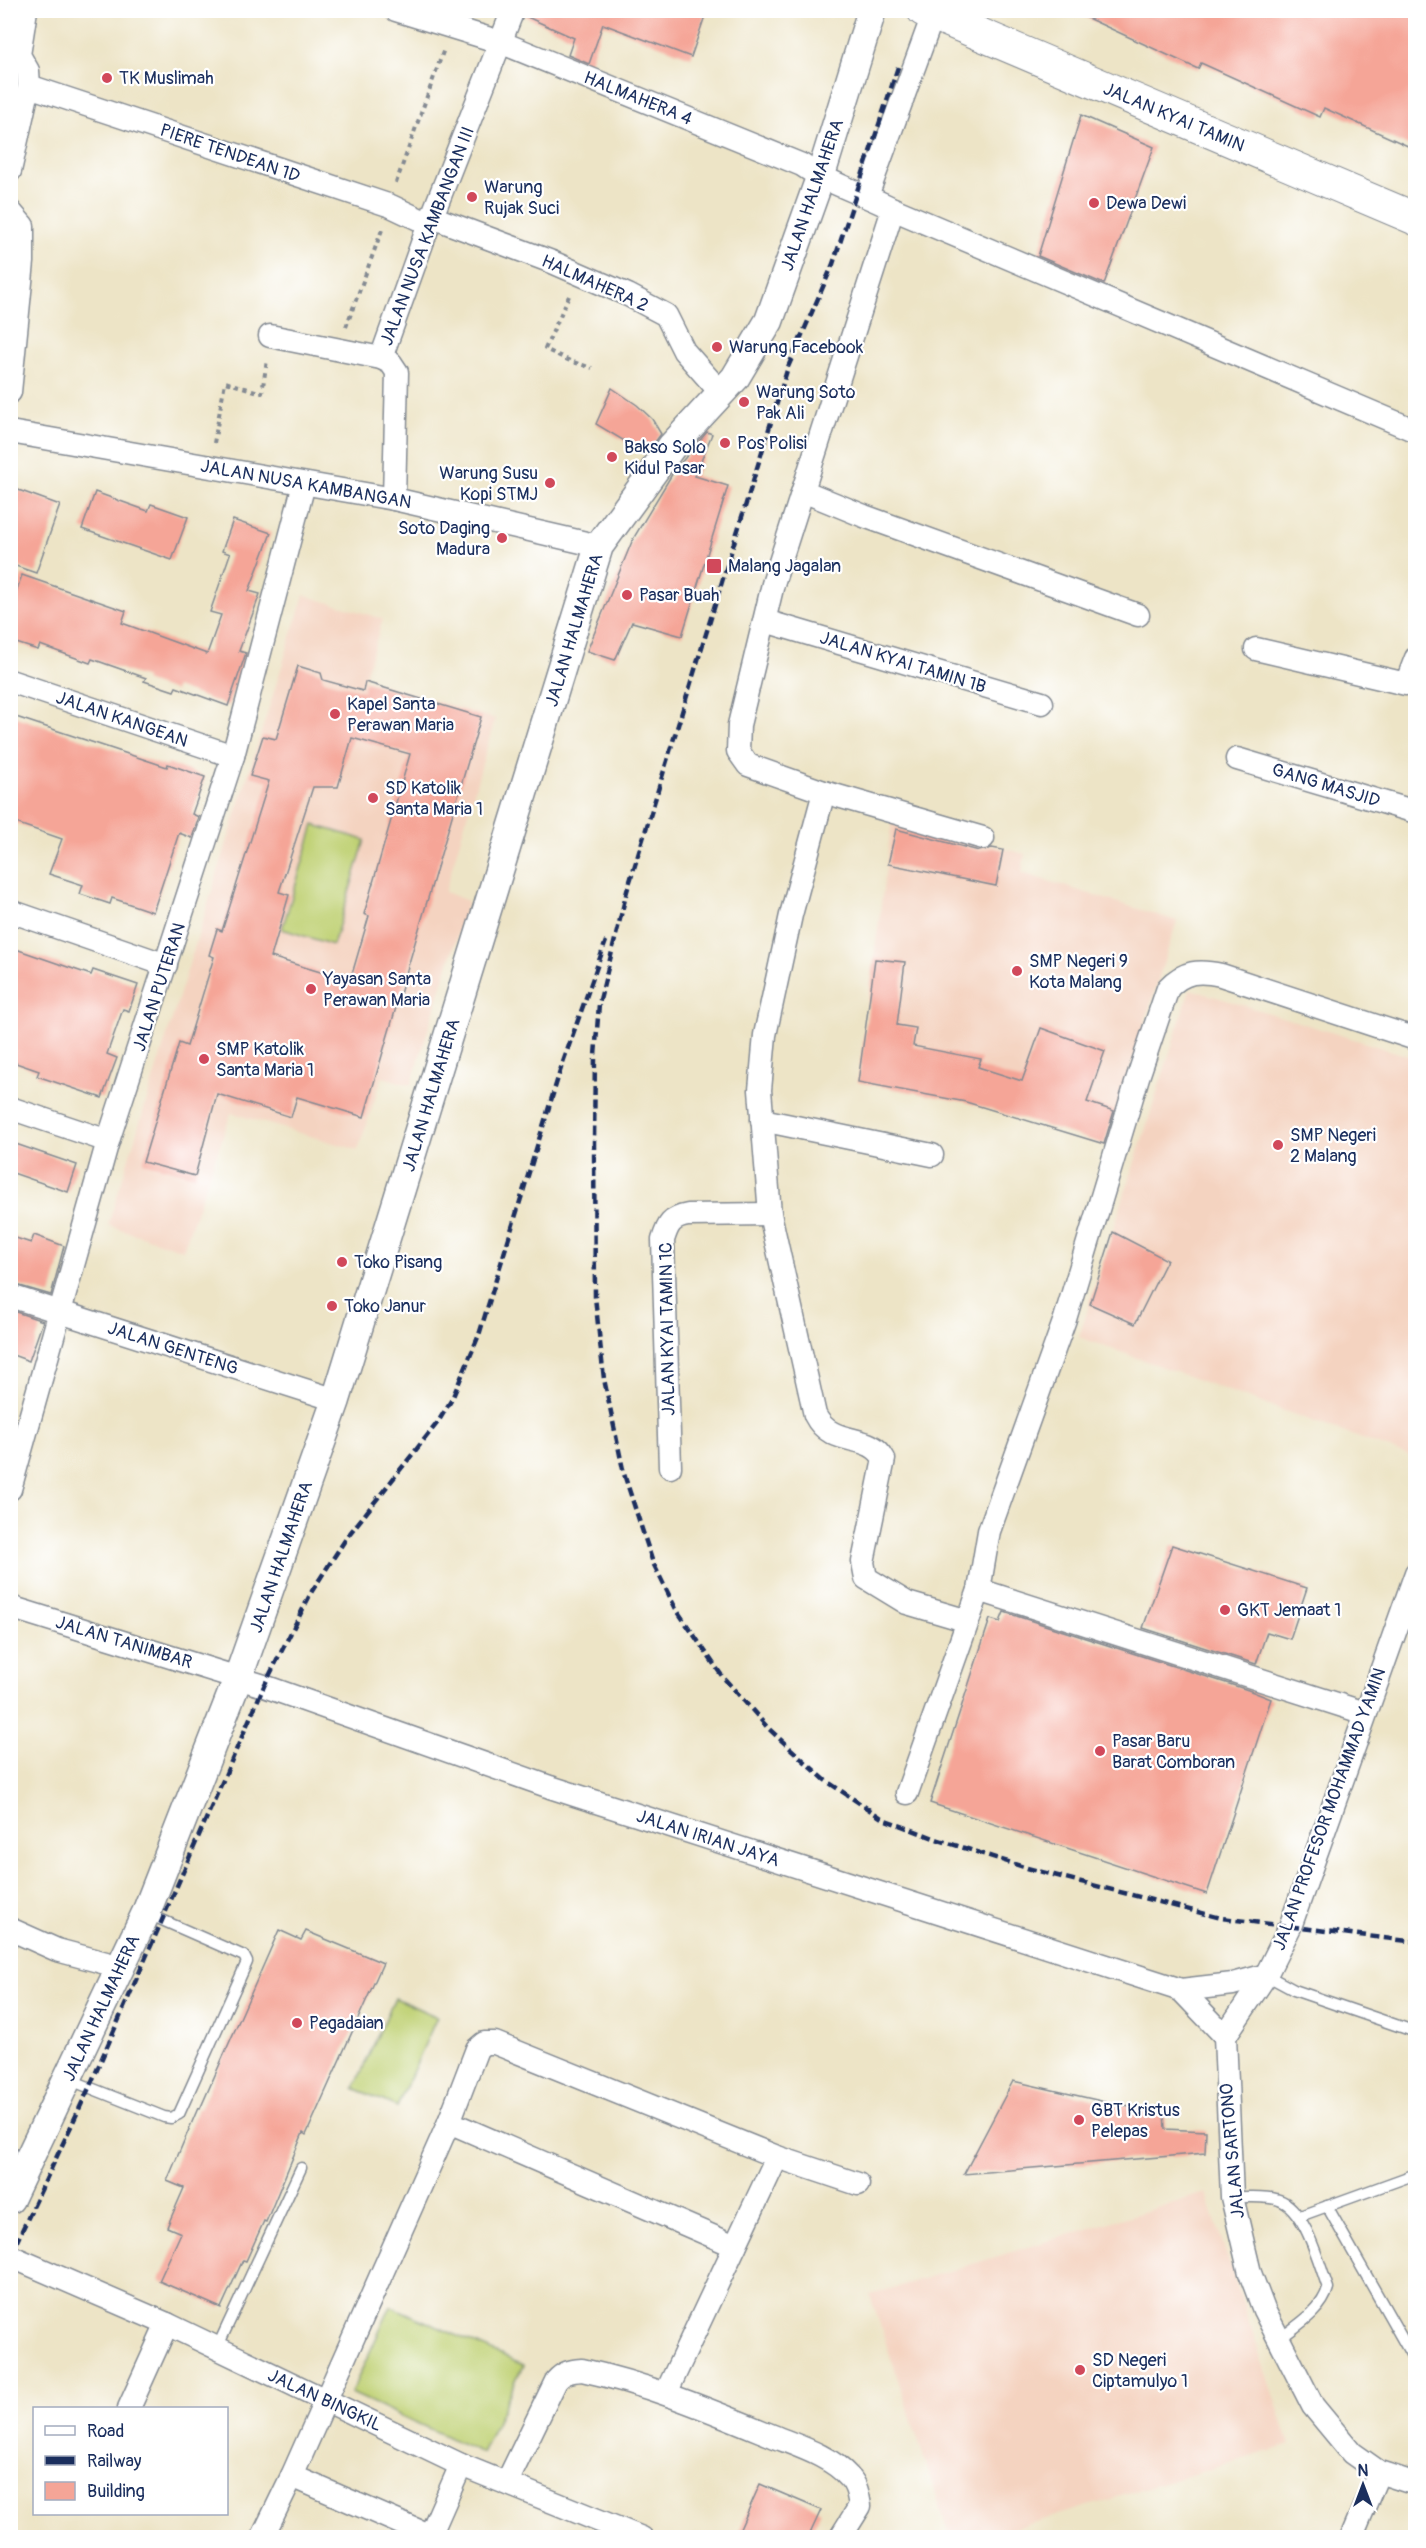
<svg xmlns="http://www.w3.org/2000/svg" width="1426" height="2548" viewBox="0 0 1426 2548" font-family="Pangolin,sans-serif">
  <rect width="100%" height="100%" fill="#fff"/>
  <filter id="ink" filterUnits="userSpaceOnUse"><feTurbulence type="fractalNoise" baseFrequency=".0167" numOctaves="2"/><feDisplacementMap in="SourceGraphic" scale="12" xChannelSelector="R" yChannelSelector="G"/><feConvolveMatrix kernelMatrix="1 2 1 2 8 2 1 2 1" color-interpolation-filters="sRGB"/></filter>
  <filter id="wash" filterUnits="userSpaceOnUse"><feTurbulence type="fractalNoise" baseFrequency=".008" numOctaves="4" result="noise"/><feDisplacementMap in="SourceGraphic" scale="24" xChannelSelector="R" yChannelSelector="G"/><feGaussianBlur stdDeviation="1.35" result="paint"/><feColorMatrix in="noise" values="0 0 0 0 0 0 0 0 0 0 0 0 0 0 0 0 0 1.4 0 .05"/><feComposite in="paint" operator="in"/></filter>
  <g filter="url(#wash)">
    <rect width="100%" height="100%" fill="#ede4c6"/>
    <g fill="#f4d3c0">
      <polygon points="304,595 383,619 364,679 495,719 445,892 468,901 411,1085 382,1077 358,1150 231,1113 183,1250 108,1225"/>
      <polygon points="892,820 1025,854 1022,873 1177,921 1106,1144 966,1102 858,1082"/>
      <polygon points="1190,989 1415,1058 1415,1458 1079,1337"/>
      <polygon points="1206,2193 1290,2445 986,2537 950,2537 870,2295"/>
    </g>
    <g fill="#c0d174" stroke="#6e8069" stroke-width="1.5">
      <polygon points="314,825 365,840 333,945 282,929"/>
      <polygon points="395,1998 437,2017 397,2107 354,2088"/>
      <polygon points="391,2306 523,2365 482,2453 351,2393"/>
    </g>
    <g id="blocks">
      <g fill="#f5a597" fill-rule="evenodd">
        <polygon points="526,10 707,10 691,57 603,24 589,64 568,55 574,38 525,16"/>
        <polygon points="1070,10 1416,10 1416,134 1410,147 1324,108 1320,117 1201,63 1198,69"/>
        <polygon points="1081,115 1154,147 1104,284 1038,256"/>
        <polygon points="612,388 637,405 652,419 661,434 646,454 596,424"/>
        <polygon points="707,432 712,434 695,476 728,486 682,636 632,622 615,660 587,651 633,539 674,471"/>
        <polygon points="10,487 60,505 36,573 10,564"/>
        <polygon points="95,492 148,511 151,504 188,517 172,560 82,529"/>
        <polygon points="233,520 271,533 249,591 260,594 239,651 246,653 228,706 176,687 174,691 144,681 146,678 92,659 90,663 40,645 38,650 10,641 10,609 22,575 126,611 122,623 207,654 221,615 210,612 230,554 222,551"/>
        <path d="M298,666l23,7 2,7 40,11 2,-9 116,35 -117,400 -67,-20 -6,20 -74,-23 -22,82 -52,-14 36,-119 8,3 27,-89 -5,-2 8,-26 5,2 47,-150 -19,-5 13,-40 13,3zM352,738l58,16 -46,160 5,2 -19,65 -79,-24 18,-62 -10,-3 34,-105h25z"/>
        <polygon points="10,715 167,767 168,764 205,777 192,814 199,817 192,838 179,833 153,912 112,898 110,904 80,894 83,885 49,874 62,839 10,821"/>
        <polygon points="896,829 979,851 992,848 1003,850 996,886 888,864"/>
        <polygon points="10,947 91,975 93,970 138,985 129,1011 123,1009 107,1054 117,1058 102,1098 37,1076 39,1071 10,1061"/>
        <polygon points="875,959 905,962 897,1025 916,1028 913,1046 981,1059 978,1067 1022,1081 1041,1028 1105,1051 1087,1102 1114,1111 1104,1144 966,1102 858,1082"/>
        <polygon points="10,1142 77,1165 68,1192 10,1172"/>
        <polygon points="1113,1232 1167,1260 1135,1324 1090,1304"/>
        <polygon points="34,1235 64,1246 51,1295 10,1283 10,1236 31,1243"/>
        <polygon points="10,1310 43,1321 29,1361 10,1354"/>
        <polygon points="1172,1545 1307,1588 1290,1639 1267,1632 1256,1664 1143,1628"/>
        <polygon points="1004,1612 1248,1690 1271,1699 1207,1894 930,1803 990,1619 1000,1622"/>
        <polygon points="279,1930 301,1940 306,1931 383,1963 306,2135 303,2133 266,2222 264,2221 246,2261 243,2260 221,2308 159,2281 181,2233 167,2227 184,2188 167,2181 198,2108 200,2109"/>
        <polygon points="1013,2081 1110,2103 1164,2111 1165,2129 1206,2131 1205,2153 964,2174"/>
        <polygon points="760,2484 821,2510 808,2538 736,2538"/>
      </g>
    </g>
  </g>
  <g filter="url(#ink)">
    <use href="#blocks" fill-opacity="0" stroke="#848a92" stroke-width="1.5"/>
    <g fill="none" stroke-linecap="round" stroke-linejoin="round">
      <defs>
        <g id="service">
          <polyline points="1266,1975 1294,1990 1416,2032"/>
          <polyline points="68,2079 164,2117 171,2118 179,2114 247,1962 244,1956 146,1913"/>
          <path d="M1232,2197c15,1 33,-2 47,3 26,8 40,64 49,88 -6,23 -32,38 -50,52"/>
          <polyline points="1327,2206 1416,2363"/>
          <polyline points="1300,2216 1416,2174"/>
          <polyline points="217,2348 301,2168"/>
        </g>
        <g id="minor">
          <path d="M396,10l104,32 302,123c27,19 61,28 91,44l523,222"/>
          <polyline points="29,86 391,206 429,224"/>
          <polyline points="10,171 29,86 28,71 19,55 26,10"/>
          <polyline points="867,196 933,15"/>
          <polyline points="893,209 773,584 739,725 738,751 748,765 824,792 983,838"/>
          <polyline points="10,211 23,226 23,262 10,392"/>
          <polyline points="432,217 552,262 628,295 666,315 684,351 722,394"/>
          <polyline points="270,336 381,358 391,363 397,372 394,499"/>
          <polyline points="381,358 429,224 513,10"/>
          <polyline points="10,432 394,499 599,546"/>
          <polyline points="803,491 864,516 1138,615"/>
          <polyline points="765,621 1042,703"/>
          <polyline points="1256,649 1406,684 1416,658"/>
          <polyline points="10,681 233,756"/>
          <polyline points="1237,759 1416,812"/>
          <path d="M824,792l-33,123 -26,120 -5,55 10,124 45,201c17,34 55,16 69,44l-21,103 3,16 41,25 61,18 11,-31 10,-59 76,-212 73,-242 30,-89c16,-17 31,-18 53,-13l195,64"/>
          <polyline points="10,911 166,965"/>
          <polyline points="10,1108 108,1141"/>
          <polyline points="762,1120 932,1155"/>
          <polyline points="10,1296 336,1400"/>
          <path d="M670,1467l-7,-227c5,-16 8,-22 25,-25l82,-1"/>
          <polyline points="10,1489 108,1141 233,756 304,484"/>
          <polyline points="979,1590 1365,1713"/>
          <polyline points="10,1607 264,1686 550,1787 1181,1990 1233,1984 1266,1975"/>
          <polyline points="907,1793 968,1621"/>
          <polyline points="10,1929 57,1950 121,1967"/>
          <polyline points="1181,1990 1225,2036"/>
          <polyline points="1225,2036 1232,2197 1250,2273 1264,2310 1313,2406 1352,2453 1379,2472 1416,2484"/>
          <polyline points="1225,2036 1266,1975 1290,1927 1416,1573"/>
          <polyline points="449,2122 735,2246"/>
          <polyline points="777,2157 858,2184"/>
          <polyline points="10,2256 167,2324 461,2465 642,2538"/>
          <polyline points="129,2408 167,2324"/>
          <path d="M507,2482l49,-101c8,-9 14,-10 26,-11 65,14 125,39 186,64 26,11 62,21 81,43 8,8 9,18 11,29l-20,32"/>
          <polyline points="262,2538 292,2476"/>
          <polyline points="429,2538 461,2465"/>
          <polyline points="435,2538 292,2476 449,2122 477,2049 484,2043 495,2043 777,2157 666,2393"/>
          <polyline points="1351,2538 1379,2472"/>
        </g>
        <polyline id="tertiary" points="10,2199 146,1913 238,1678 336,1400 599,546 672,446 735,378 769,321 820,178 872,10"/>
        <polyline id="secondary" points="923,10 1416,219"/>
      </defs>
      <use href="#service" stroke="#848a92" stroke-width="13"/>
      <use href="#minor" stroke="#848a92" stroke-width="25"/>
      <use href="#tertiary" stroke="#848a92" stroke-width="31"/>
      <use href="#secondary" stroke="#848a92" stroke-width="34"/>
      <g stroke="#848a92" stroke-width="4" stroke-dasharray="4.5 4.5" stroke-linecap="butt">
        <polyline points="396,183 444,49"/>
        <polyline points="569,296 545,349 570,361 592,368"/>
        <polyline points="346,327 383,227"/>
        <polyline points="214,443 225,382 262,393 267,360"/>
      </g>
      <use href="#service" stroke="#fff" stroke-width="10"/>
      <use href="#minor" stroke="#fff" stroke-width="22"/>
      <use href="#tertiary" stroke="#fff" stroke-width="28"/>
      <use href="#secondary" stroke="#fff" stroke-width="32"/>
      <g stroke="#1b2f5e" stroke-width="4.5" stroke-dasharray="9 4.5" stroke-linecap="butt">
        <polyline points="898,67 833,264 788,367 627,891 599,1004 595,1056 594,1143 595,1297 604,1379 624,1474 653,1563 676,1609 722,1676 769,1729 825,1780 883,1819 939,1840 1027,1868 1221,1918 1416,1942"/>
        <polyline points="10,2256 89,2088 264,1686 312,1591 347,1537 438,1422 452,1399 479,1335 561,1068 606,941"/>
      </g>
    </g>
  </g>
  <g fill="#d1495b" stroke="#fff" stroke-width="2">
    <circle cx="107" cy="78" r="6"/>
    <circle cx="472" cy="197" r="6"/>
    <circle cx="1094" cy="203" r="6"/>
    <circle cx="717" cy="347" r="6"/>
    <circle cx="744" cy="402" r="6"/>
    <circle cx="725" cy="443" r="6"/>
    <circle cx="612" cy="457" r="6"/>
    <circle cx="550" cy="483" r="6"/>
    <circle cx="502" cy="538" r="6"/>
    <rect x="706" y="558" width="16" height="16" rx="3"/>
    <circle cx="627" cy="595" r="6"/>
    <circle cx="335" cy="714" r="6"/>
    <circle cx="373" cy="798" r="6"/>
    <circle cx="1017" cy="971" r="6"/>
    <circle cx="311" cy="989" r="6"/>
    <circle cx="204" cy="1059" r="6"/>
    <circle cx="1278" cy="1145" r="6"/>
    <circle cx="342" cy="1262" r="6"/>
    <circle cx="332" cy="1306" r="6"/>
    <circle cx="1225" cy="1610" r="6"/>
    <circle cx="1100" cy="1751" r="6"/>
    <circle cx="297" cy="2023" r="6"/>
    <circle cx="1079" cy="2120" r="6"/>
    <circle cx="1080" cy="2370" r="6"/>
  </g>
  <g text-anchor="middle" stroke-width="4.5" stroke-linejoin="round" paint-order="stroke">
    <g font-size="18" fill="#1b2f5e" stroke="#fff" text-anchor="start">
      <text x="119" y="84">TK Muslimah</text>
      <text x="484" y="193">Warung<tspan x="484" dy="21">Rujak Suci</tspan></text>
      <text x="1106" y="209">Dewa Dewi</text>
      <text x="729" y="353">Warung Facebook</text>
      <text x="756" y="398">Warung Soto<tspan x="756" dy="21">Pak Ali</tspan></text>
      <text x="737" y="449">Pos Polisi</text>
      <text x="624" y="453">Bakso Solo<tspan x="624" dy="21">Kidul Pasar</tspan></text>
      <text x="538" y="479" text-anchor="end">Warung Susu<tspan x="538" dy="21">Kopi STMJ</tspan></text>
      <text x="490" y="534" text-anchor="end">Soto Daging<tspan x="490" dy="21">Madura</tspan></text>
      <text x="728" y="572">Malang Jagalan</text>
      <text x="639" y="601">Pasar Buah</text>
      <text x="347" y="710">Kapel Santa<tspan x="347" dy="21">Perawan Maria</tspan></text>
      <text x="385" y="794">SD Katolik<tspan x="385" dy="21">Santa Maria 1</tspan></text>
      <text x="1029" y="967">SMP Negeri 9<tspan x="1029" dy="21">Kota Malang</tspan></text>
      <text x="323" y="985">Yayasan Santa<tspan x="323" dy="21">Perawan Maria</tspan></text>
      <text x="216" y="1055">SMP Katolik<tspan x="216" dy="21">Santa Maria 1</tspan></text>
      <text x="1290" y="1141">SMP Negeri<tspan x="1290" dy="21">2 Malang</tspan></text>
      <text x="354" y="1268">Toko Pisang</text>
      <text x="344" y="1312">Toko Janur</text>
      <text x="1237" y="1616">GKT Jemaat 1</text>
      <text x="1112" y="1747">Pasar Baru<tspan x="1112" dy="21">Barat Comboran</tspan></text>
      <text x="309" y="2029">Pegadaian</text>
      <text x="1091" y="2116">GBT Kristus<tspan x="1091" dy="21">Pelepas</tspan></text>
      <text x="1092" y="2366">SD Negeri<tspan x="1092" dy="21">Ciptamulyo 1</tspan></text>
    </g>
    <g font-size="18" fill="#1b2f5e" stroke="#fff">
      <text transform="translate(638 98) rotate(22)" y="6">HALMAHERA 4</text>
      <text transform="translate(1174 117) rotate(23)" y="6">JALAN KYAI TAMIN</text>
      <text transform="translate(230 153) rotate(19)" y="6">PIERE TENDEAN 1D</text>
      <text transform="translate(812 195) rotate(-71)" y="6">JALAN HALMAHERA</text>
      <text transform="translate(427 236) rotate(-69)" y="6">JALAN NUSA KAMBANGAN III</text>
      <text transform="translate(595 283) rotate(24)" y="6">HALMAHERA 2</text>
      <text transform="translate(306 484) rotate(10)" y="6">JALAN NUSA KAMBANGAN</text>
      <text transform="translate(574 630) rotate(-73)" y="6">JALAN HALMAHERA</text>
      <text transform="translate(903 662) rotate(17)" y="6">JALAN KYAI TAMIN 1B</text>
      <text transform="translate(122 719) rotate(19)" y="6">JALAN KANGEAN</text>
      <text transform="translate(1326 785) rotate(17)" y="6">GANG MASJID</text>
      <text transform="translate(159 987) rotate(-72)" y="6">JALAN PUTERAN</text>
      <text transform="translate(431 1095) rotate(-73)" y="6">JALAN HALMAHERA</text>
      <text transform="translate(667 1329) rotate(-91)" y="6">JALAN KYAI TAMIN 1C</text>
      <text transform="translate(173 1348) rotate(18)" y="6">JALAN GENTENG</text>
      <text transform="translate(281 1557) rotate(-71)" y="6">JALAN HALMAHERA</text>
      <text transform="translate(124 1642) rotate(17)" y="6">JALAN TANIMBAR</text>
      <text transform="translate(1329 1809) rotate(-70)" y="6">JALAN PROFESOR MOHAMMAD YAMIN</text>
      <text transform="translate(708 1838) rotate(18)" y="6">JALAN IRIAN JAYA</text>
      <text transform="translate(101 2008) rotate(-65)" y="6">JALAN HALMAHERA</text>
      <text transform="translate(1232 2151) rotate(-95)" y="6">JALAN SARTONO</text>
      <text transform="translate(325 2400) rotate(25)" y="6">JALAN BINGKIL</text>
    </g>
  </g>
  <rect width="1426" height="2548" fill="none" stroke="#fff" stroke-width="36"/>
  <rect x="33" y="2407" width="195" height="108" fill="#ffffff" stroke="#a4acbf" stroke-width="1.5"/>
  <rect x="45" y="2426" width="30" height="9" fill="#ffffff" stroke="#a4acbf" stroke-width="1.5"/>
  <text x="87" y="2437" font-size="18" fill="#1b2f5e">Road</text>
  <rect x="45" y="2456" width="30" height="9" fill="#1b2f5e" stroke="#a4acbf" stroke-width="1.5"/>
  <text x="87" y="2467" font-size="18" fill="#1b2f5e">Railway</text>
  <rect x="45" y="2482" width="30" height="18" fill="#f5a597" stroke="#a4acbf" stroke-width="1.5"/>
  <text x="87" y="2497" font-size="18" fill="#1b2f5e">Building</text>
  <g transform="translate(1363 2485)" stroke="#ffffff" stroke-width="4.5" paint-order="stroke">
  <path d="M0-4.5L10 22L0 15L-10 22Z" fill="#1b2f5e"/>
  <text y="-9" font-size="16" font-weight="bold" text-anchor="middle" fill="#1b2f5e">N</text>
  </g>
</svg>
